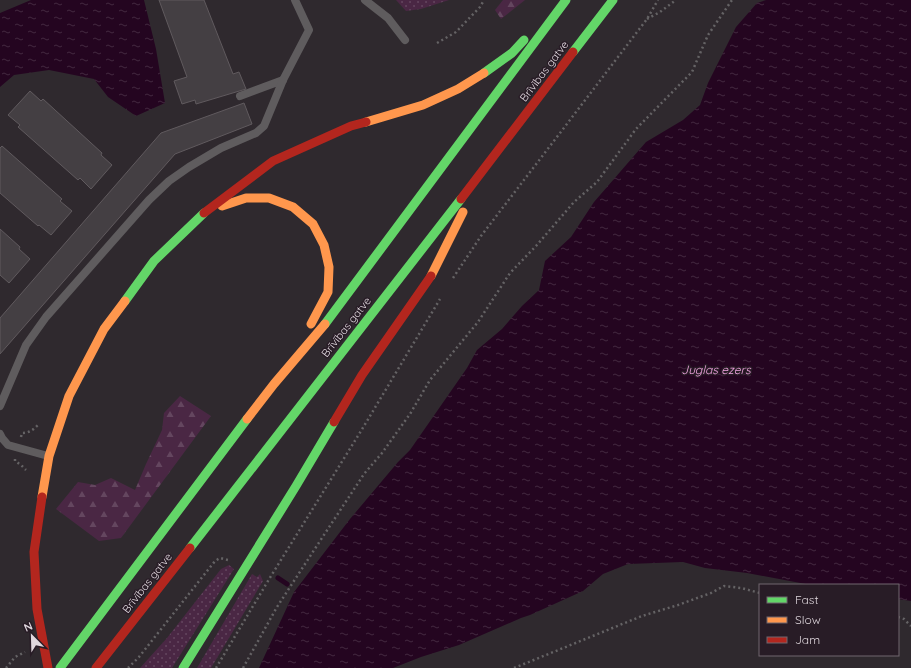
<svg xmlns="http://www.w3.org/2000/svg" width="911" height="668" viewBox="0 0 911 668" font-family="Quicksand,sans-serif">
  <defs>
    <pattern id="grass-dots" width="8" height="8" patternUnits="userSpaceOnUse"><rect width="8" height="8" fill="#4a2744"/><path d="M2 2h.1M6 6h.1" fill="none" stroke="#64465f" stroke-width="1.8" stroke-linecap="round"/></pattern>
    <pattern id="forest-firs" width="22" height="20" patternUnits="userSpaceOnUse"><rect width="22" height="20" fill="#4a2744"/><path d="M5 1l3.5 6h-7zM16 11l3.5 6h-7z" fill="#64465f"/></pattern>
    <pattern id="water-ripples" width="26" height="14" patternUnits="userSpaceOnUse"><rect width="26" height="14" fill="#240520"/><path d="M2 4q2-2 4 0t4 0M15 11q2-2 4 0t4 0" fill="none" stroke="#432940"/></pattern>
  </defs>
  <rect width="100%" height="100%" fill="#2f292e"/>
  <g fill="url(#grass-dots)">
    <polygon points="396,0 449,0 421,9 406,11"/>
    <polygon points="229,565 234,569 172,668 140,668 167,638 221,569"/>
    <polygon points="252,574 257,577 260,574 263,581 211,668 197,668"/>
  </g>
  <g fill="url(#forest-firs)">
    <polygon points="503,0 525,0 501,19 495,10"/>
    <polygon points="180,396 211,416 121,538 99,541 56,509 78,482 95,485 111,478 135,490 146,464 162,430 164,413"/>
  </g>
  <g fill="url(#water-ripples)">
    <polygon points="31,0 144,0 156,49 165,103 136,116 108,97 94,79 49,70 14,75 0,87 0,13"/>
    <polygon points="766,0 911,0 911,601 898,599 898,585 811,585 747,573 705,568 683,562 628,564 603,574 583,591 530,615 521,618 459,645 421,657 393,668 259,668 294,592 350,519 398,462 410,450 467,368 477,350 502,329 522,306 539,290 545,261 571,237 594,202 646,142 683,120 700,105 708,83 736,27 757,3"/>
  </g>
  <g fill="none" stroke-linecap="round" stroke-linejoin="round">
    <polyline stroke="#240520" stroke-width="5" points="278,578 287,584"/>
  </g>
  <g fill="#443f43" stroke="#605a5e">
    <polygon points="159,0 204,0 233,74 239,72 246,89 196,104 195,100 182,104 174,81 187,77"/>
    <polygon points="30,91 41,101 43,99 102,153 101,155 112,165 91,189 80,178 78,180 18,127 20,125 8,115"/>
    <polygon points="244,103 252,124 175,154 0,354 0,318 161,133"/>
    <polygon points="2,146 62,199 60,201 72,211 51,235 39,225 38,226 0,193 0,148"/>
    <polygon points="0,229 20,247 19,249 30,259 9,283 0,275"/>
  </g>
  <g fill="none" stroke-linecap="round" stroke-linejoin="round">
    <g stroke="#656365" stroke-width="2.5" stroke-dasharray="2 3" stroke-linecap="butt">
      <polyline points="647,19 660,12 676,0"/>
      <polyline points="437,43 456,32 480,7 484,0"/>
      <polyline points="453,278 481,236 560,133 647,19 658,0"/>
      <path d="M21,437l1,-4c7,0 11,-3 16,-8"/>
      <polyline points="15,459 15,461 21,465 26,470"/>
      <polyline points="898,617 904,619 911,626"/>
      <polyline points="6,668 15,657 25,652"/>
      <polyline points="128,668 139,657 215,561 220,558 228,560"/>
      <polyline points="216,668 271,576 361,431 440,299"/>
      <polyline points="243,668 277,607 320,541 364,474 382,453 410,414 430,380 478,322 510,273 536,246 574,202 597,182 636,129 692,72 708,35 732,0"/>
      <polyline points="514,668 642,616 678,605 711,593 724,586 741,588 760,593"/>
    </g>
    <g stroke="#5f5c5e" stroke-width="8">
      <polyline points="365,0 388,18 405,40"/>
      <polyline points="240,96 283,80"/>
      <polyline points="0,406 26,345 46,317 149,200 169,181 189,167 221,148 256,133 264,126 283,80 309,30 295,0"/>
      <polyline points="0,434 2,438 8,445 48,456"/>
    </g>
    <g stroke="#63d668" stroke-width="9">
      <polyline points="573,52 613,0"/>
      <polyline points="484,73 512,53 524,40"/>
      <polyline points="125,301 154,261 204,213"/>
      <polyline points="325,324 566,0"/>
      <polyline points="190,548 461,199"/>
      <polyline points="60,668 247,419"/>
      <polyline points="183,668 296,486 334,422"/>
    </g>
    <g stroke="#ff974d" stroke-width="9">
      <polyline points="366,122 423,105 458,89 484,73"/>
      <polyline points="222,206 246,198 269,198 293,207 313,224 324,245 329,267 328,292 311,324"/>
      <polyline points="431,276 463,212"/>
      <polyline points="247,419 274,384 325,324"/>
      <polyline points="42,497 49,456 69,396 104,329 125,301"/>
    </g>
    <g stroke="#b3261e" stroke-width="9">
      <polyline points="461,199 573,52"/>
      <polyline points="204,213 273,161 351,126 366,122"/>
      <polyline points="334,422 362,375 431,276"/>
      <polyline points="42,497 34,552 37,609 48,668"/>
      <polyline points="96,668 190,548"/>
    </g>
  </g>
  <g text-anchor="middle" stroke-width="3" stroke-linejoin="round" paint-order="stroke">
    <g font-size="11" fill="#dfd7dd" stroke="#281c26">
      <text transform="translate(544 71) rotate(-53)" y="4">Brīvības gatve</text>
      <text transform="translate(346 327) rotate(-52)" y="4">Brīvības gatve</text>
      <text transform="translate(147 583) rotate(-52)" y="4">Brīvības gatve</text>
    </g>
    <g font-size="12" font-style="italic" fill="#f3a4e3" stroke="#281c26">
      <text x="716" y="374">Juglas ezers</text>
    </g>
  </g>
  <rect x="759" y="584" width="140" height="72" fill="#281c26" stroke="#71676f"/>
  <rect x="767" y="597" width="20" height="6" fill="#63d668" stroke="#71676f"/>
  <text x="795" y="604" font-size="12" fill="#dfd7dd">Fast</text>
  <rect x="767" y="617" width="20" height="6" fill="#ff974d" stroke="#71676f"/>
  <text x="795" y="624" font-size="12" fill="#dfd7dd">Slow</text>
  <rect x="767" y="637" width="20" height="6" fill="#b3261e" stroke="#71676f"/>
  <text x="795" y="644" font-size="12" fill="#dfd7dd">Jam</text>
  <g transform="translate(32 636) rotate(337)" stroke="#281c26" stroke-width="3" paint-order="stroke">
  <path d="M0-3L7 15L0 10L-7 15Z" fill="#dfd7dd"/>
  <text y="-6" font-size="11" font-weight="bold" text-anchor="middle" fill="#dfd7dd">N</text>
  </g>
</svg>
